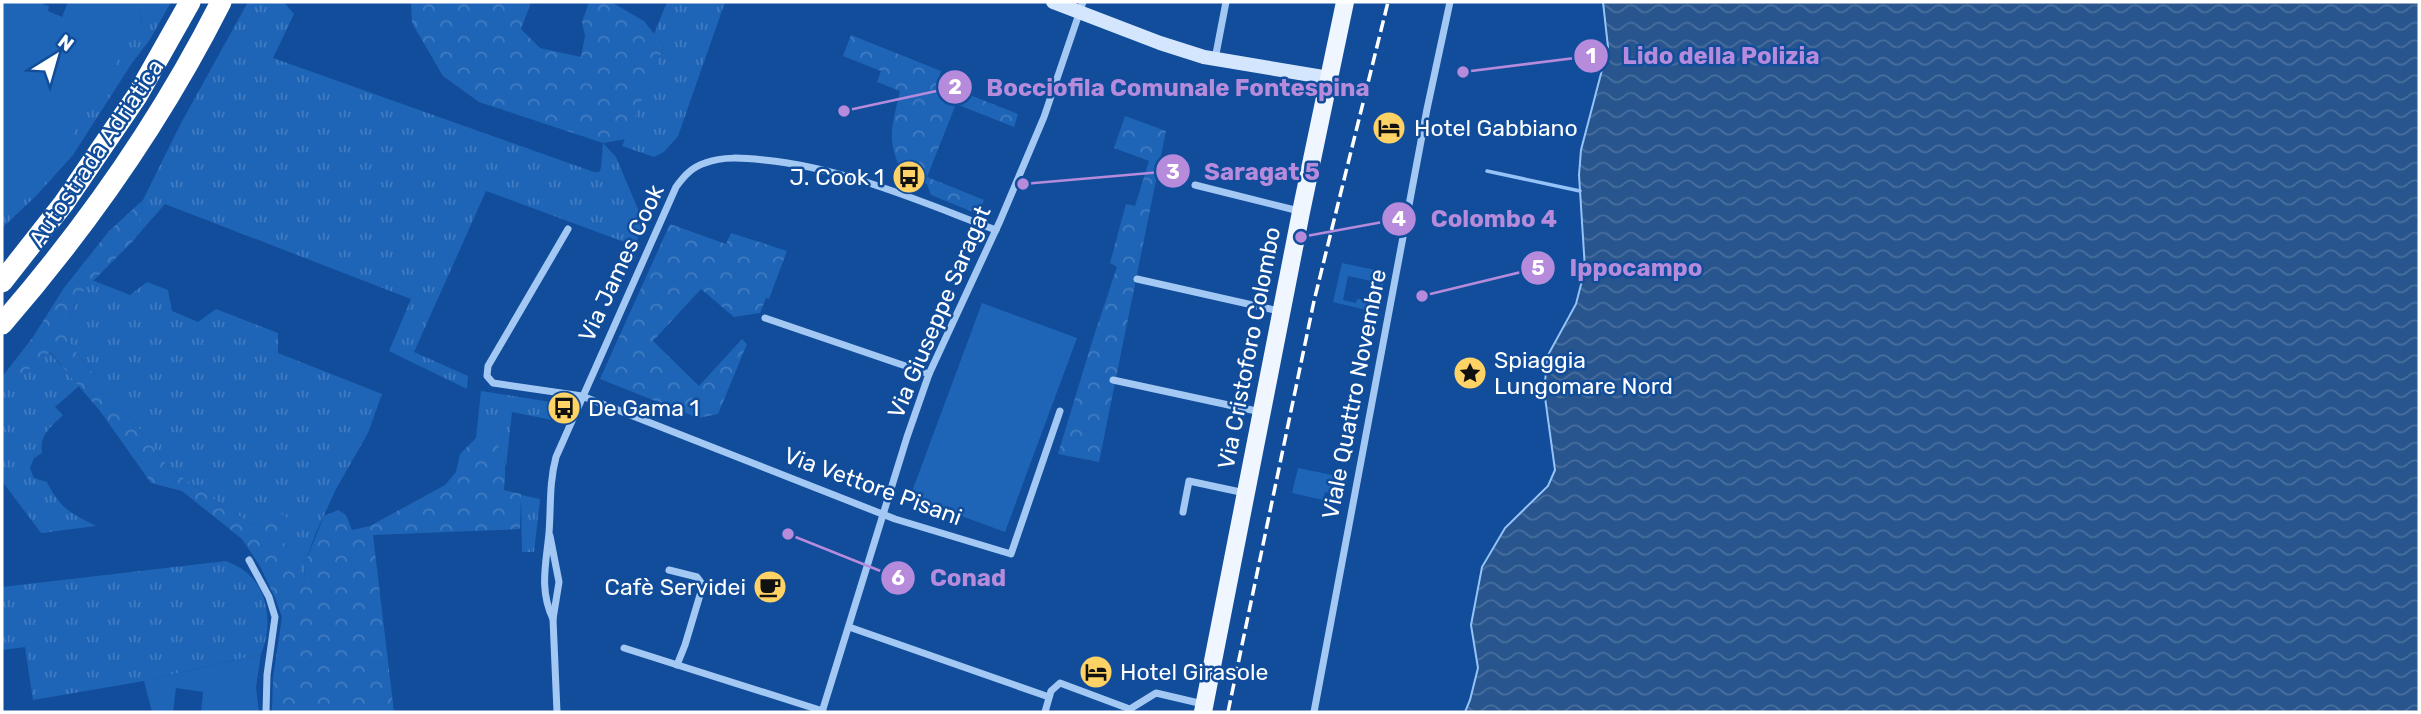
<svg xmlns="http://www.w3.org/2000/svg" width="2421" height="714" viewBox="0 0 2421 714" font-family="Rubik,sans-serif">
  <defs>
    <pattern id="grass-tufts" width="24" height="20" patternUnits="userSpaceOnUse" patternTransform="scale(1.75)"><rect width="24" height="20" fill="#1f65b7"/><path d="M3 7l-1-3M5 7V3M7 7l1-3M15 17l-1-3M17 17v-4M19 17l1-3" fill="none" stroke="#417cc2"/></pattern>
    <pattern id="forest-crowns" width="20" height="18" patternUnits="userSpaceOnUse" patternTransform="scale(1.75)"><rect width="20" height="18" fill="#1f65b7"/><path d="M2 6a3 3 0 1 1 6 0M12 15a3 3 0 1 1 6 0" fill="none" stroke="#417cc2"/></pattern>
    <pattern id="water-waves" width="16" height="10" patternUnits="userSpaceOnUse" patternTransform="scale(1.75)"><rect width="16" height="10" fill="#28558d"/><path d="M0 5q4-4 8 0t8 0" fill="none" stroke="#486e9e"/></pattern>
  </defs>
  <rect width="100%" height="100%" fill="#114d9a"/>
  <g fill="url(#grass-tufts)">
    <polygon points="142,2 171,2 149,41 132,63 73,155 36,196 2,228 2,204 117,61 142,21 140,6"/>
    <polygon points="248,2 284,2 294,14 273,58 594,172 599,172 601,168 603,143 616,157 643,221 635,246 486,191 414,352 468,376 467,389 389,351 411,299 165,204 136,237 143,200 180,125"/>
    <polygon points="667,2 725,2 678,136 664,152 654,157 622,146 664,46 654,34"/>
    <polygon points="92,280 130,295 147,282 168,290 172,311 198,322 216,309 278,333 278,353 382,394 368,433 336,489 315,535 305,563 304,583 299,591 296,587 293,551 286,546 281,537 261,520 254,526 170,469 119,402 86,366 64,334 68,328 77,297"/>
    <path d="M49,352l30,34 -24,21 8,8c-12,12 -24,20 -21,38l-8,5 -4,10 4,10 13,4c13,26 23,31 49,44l-55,7 -39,-52v-104l13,3z"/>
    <polygon points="481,391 557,403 562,409 557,421 512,412 506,467 501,449 476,438"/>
    <polygon points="521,495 540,499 534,552 522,552"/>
    <path d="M226,561c6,3 14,6 20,11 24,19 26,56 15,82l-117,27 -111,19 -8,-53 -23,3v-63z"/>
  </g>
  <g fill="url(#forest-crowns)">
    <polygon points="411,2 531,2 521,29 540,48 581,57 585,36 582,22 589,2 611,2 644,21 664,46 626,139 603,143 479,102 443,76 412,23"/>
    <path d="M851,35l90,36 -4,11 81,32 -4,13 -58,-23 -29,73 57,23 -6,14 -47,-19 -4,-11 -20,-8 -3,2c-18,-41 -13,-46 -4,-87l-23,-9 4,-11 -38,-15z"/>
    <polygon points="1125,116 1166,131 1099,462 1058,454 1091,345 1117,267 1110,263 1126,204 1135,206 1149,161 1114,148"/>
    <path d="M143,200l-7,38 -59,59 -9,31 -4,6 22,32 33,36 51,67 84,57c13,-10 13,-18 31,-11l5,11 -9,11 5,9 7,5 7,19 -4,17 3,4 5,-8 1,-20 19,-47 14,-6 8,5 6,15 18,-4 75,-41 11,-13 4,-18 16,-16c33,1 30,27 28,52l17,4 -1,35 -147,6 21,177h-122l1,-34 9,-61 -6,-17 -16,-34 -18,-27 -60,-48 -31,-8 -51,-72 -50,-59 -35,29 -13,-4 31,-40 31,-49 45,-57z"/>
    <polygon points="670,224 726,244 731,233 787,251 769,299 766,298 760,313 734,317 701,289 653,341 699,386 742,339 747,344 718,414 698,418 600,379"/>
  </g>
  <g fill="#1f65b7" fill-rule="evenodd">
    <polygon points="2,2 43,2 43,4 49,6 48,11 62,17 68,2 142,2 140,6 142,21 67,144 2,204"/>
    <path d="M1342,263l43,9 -7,41 -45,-11zM1348,276l23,5 -4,19 -10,-1 -1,4 -13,-3z"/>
    <polygon points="982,303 1077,338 1005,532 910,497"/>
    <polygon points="1298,468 1347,478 1344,496 1325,492 1323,500 1292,493"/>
    <polygon points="261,654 256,687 259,712 201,712 203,692 176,688 173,712 152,712 144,681"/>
  </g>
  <polygon fill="url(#water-waves)" stroke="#95c3f8" stroke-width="2" points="1603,2 2419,2 2419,712 1465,712 1470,700 1478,668 1471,625 1482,567 1505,528 1548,486 1555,470 1544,390 1548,355 1576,304 1585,269 1579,175 1581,150 1608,47"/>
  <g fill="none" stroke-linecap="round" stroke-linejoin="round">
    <polyline stroke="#95c3f8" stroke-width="3.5" points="1487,171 1580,191"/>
    <g stroke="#a3c8f4" stroke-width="7">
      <polyline points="1215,59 1226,2"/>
      <polyline points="1195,185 1299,211"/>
      <polyline points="568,229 488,366 487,376 493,383 582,396 895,519 1011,554 1060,411"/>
      <polyline points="1137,279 1279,311"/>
      <polyline points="765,318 929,374"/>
      <polyline points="1113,380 1261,412"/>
      <polyline points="1183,512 1189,481 1245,493"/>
      <polyline points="550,536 559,582 553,619 557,712"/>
      <polyline points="249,560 269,597 275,617 267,675 266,712"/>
      <polyline points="669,570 697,577 703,585 685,645 677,665"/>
      <path d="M553,619c-14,-29 -7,-55 -4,-86 2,-26 0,-50 7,-76l120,-270c8,-11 16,-20 29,-24 18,-7 39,-5 59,-3 81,8 155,41 232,70"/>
      <polyline points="849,627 1049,697"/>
      <polyline points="624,648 823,711"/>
      <polyline points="822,712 907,437 929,374 1000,221 1044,117 1083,2"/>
      <polyline points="1045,712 1051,691 1060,683 1127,708 1130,709 1156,693 1203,704"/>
      <polyline points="1314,712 1427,109 1450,2"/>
    </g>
    <polyline stroke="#d3e6fd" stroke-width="14" points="1053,2 1160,43 1204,57 1329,78"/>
    <polyline stroke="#f0f6ff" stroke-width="18" points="1203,712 1301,212 1345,2"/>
    <g stroke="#fff" stroke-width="21">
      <polyline points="2,282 64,203 137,96 190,2"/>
      <path d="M2,324c86,-99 160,-205 219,-322"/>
    </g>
    <polyline stroke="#fff" stroke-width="3.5" stroke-dasharray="12 5" stroke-linecap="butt" points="1228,712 1314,301 1388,2"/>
  </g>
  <defs>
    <symbol id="hotel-disc" viewBox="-11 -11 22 22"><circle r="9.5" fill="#ffd266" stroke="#114d9a"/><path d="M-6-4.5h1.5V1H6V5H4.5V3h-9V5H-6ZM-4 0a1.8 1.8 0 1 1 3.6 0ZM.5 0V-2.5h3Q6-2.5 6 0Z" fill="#111"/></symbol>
    <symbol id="bus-disc" viewBox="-11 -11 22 22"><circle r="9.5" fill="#ffd266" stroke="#114d9a"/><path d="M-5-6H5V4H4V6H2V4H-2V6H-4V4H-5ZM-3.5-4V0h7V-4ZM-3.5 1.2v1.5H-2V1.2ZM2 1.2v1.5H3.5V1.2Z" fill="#111"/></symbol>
    <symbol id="sight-disc" viewBox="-11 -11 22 22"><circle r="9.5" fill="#ffd266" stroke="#114d9a"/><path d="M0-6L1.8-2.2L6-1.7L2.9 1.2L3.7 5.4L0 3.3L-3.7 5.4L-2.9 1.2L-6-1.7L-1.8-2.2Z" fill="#111"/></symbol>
    <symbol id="cafe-disc" viewBox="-11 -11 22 22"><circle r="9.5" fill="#ffd266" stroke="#114d9a"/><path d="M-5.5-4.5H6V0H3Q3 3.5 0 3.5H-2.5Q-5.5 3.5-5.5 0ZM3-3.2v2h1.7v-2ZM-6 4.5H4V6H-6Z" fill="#111"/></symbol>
  </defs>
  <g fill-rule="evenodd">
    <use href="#hotel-disc" x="1370" y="109" width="38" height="38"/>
    <use href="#bus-disc" x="890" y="158" width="38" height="38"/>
    <use href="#sight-disc" x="1451" y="354" width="38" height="38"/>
    <use href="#bus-disc" x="545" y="389" width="38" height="38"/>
    <use href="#cafe-disc" x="751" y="568" width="38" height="38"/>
    <use href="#hotel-disc" x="1077" y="653" width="38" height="38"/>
  </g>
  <g text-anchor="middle" stroke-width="5" stroke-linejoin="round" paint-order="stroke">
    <g font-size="23" fill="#fff" stroke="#114d9a" text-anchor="start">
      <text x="1414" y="136">Hotel Gabbiano</text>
      <text x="884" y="185" text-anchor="end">J. Cook 1</text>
      <text x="1494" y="368">Spiaggia<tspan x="1494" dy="26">Lungomare Nord</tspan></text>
      <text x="588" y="416">De Gama 1</text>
      <text x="746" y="595" text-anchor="end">Cafè Servidei</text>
      <text x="1120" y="680">Hotel Girasole</text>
    </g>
    <g font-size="23" fill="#fff" stroke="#114d9a">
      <text transform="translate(96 153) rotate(-56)" y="8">Autostrada Adriatica</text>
      <text transform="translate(621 263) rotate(-65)" y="8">Via James Cook</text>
      <text transform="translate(939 312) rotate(-67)" y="8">Via Giuseppe Saragat</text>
      <text transform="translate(1249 348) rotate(-79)" y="8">Via Cristoforo Colombo</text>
      <text transform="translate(1354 394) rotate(-79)" y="8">Viale Quattro Novembre</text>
      <text transform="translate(873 486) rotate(20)" y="8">Via Vettore Pisani</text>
    </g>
  </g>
  <path fill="none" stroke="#b68bdc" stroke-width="2.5" d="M1463 72L1591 56M844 111L955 87M1023 184L1173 171M1301 237L1399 219M1422 296L1538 268M788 534L898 578"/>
  <g fill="#b68bdc" stroke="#114d9a" stroke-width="2.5">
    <circle cx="1463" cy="72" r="7"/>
    <circle cx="844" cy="111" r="7"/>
    <circle cx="1023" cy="184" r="7"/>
    <circle cx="1301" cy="237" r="7"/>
    <circle cx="1422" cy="296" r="7"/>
    <circle cx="788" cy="534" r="7"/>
    <circle cx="1591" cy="56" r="18"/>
    <circle cx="955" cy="87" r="18"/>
    <circle cx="1173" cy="171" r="18"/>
    <circle cx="1399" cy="219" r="18"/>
    <circle cx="1538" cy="268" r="18"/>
    <circle cx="898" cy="578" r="18"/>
  </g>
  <g font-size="21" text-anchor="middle" font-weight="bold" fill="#fff">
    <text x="1591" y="63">1</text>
    <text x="955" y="94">2</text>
    <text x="1173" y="179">3</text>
    <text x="1399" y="226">4</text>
    <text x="1538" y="275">5</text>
    <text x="898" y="585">6</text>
  </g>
  <g font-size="24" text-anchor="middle" font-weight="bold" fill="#b68bdc" stroke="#114d9a" stroke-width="5" stroke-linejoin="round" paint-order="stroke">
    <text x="1721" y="64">Lido della Polizia</text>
    <text x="1178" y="96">Bocciofila Comunale Fontespina</text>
    <text x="1262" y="180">Saragat 5</text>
    <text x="1494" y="227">Colombo 4</text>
    <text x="1636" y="276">Ippocampo</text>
    <text x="968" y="586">Conad</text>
  </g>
  <rect width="2421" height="714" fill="none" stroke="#ffffff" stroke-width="7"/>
  <g transform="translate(56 56) rotate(37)" stroke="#114d9a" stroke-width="5" paint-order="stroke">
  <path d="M0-5L12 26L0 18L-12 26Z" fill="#ffffff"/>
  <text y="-10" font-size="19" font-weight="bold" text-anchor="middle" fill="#ffffff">N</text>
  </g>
</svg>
